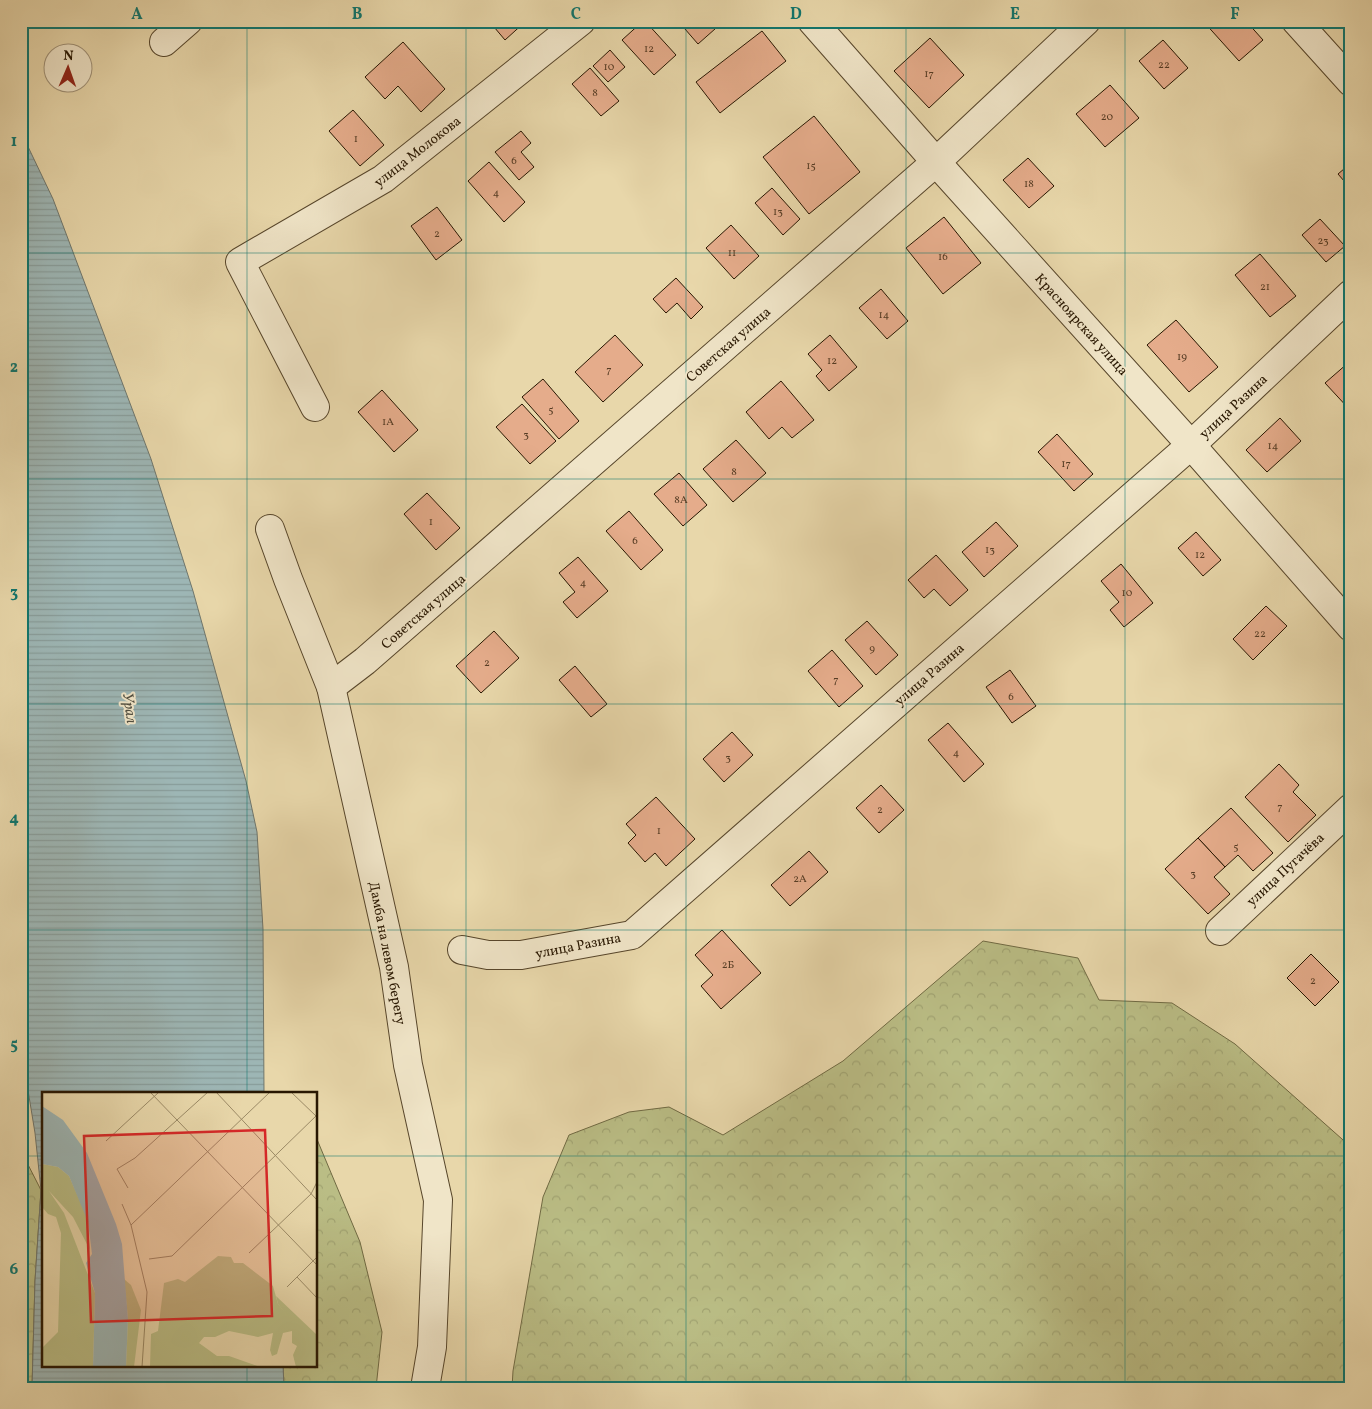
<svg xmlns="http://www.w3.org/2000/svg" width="1372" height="1409" viewBox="0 0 1372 1409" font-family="Vollkorn,serif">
  <defs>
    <pattern id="forest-crowns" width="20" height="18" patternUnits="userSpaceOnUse" patternTransform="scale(1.25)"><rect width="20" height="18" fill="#babd85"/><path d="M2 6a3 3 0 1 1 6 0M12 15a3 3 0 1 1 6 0" fill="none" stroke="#a0a271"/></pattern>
    <pattern id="water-rules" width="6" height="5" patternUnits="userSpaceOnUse" patternTransform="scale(1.25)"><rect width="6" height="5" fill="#9db6b5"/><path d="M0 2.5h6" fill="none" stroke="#879c9a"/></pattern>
  </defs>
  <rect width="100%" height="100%" fill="#e8d7aa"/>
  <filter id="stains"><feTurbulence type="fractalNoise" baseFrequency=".004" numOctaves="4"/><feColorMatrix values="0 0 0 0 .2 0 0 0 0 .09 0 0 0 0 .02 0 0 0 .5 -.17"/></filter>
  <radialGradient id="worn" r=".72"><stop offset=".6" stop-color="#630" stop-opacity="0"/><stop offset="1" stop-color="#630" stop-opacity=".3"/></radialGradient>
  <g fill="url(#forest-crowns)" stroke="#706a43">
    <polygon points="983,941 1078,958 1099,1000 1172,1003 1235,1044 1351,1147 1351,1388 512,1388 513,1371 543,1197 569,1135 629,1112 669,1107 723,1135 843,1061"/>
    <polygon points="316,1137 360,1242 382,1332 376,1388 284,1388 283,1365 316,1365"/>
    <polygon points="21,1151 41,1190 35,1281 32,1388 21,1388"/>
  </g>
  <path fill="url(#water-rules)" stroke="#6e766d" d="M21,132l32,67 98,260 42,132 53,190 11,51 6,97 1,164h-220v272h239l1,23h-252l3,-107 6,-91 -6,-57 -9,-55 -5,-18v-148c10,-22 4,-54 0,-76z"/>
  <g fill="#e5ac8b" stroke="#271601">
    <polygon points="489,21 526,21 505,40"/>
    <polygon points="643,21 645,21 676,55 654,75 622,40"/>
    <polygon points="678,21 724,21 698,44"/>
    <polygon points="1203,21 1246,21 1263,40 1239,61"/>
    <polygon points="762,31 786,61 720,113 696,82"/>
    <polygon points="930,38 964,75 929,108 894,71"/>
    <polygon points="1163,40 1188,68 1164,89 1139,61"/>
    <polygon points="403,42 445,89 421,112 398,86 385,99 365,77"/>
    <polygon points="610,50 625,67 608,82 593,66"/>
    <polygon points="590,68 619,101 601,116 572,84"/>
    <polygon points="1110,85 1139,118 1105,147 1076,114"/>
    <polygon points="353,110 384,145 360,166 329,131"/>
    <polygon points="814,116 860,172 809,214 763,157"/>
    <polygon points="521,131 531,143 521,152 534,167 519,180 495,152"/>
    <polygon points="1028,158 1054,186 1029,208 1003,180"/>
    <polygon points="489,162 525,202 504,222 468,181"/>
    <polygon points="1351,163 1351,189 1338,174"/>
    <polygon points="772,188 800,219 783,235 755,203"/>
    <polygon points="437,207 462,240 436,260 411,226"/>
    <polygon points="944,217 981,263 943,294 906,248"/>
    <polygon points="1320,219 1345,246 1326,262 1302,235"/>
    <polygon points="731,225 759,256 734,279 706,248"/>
    <polygon points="1260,254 1296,296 1270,317 1235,275"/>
    <polygon points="676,278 703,307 691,319 677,303 666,313 653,299"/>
    <polygon points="881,289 908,321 887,339 859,308"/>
    <polygon points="1176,320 1218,367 1189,392 1147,345"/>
    <polygon points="615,335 643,365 603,402 575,372"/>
    <polygon points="830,335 857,367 829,391 816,376 822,370 808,354"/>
    <polygon points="1348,363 1351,366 1351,409 1350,410 1325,383"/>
    <polygon points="543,379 579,421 559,439 522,397"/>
    <polygon points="781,381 814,420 792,438 782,427 769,439 746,412"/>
    <polygon points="382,390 418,430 394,452 358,412"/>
    <polygon points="522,404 556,441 530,464 496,427"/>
    <polygon points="1280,418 1301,441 1267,472 1246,450"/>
    <polygon points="1057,434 1093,474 1074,491 1038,452"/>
    <polygon points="736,440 766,473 733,502 703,469"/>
    <polygon points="679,473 707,505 683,526 654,494"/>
    <polygon points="427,493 460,528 436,550 404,514"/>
    <polygon points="629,511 663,550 641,570 606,531"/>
    <polygon points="996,522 1018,546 984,577 962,552"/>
    <polygon points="1196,532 1221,560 1203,576 1178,548"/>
    <polygon points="936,555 968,590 950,606 934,589 924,598 908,580"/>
    <polygon points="578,557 608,591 577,618 563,602 575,592 559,573"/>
    <polygon points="1121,564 1153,603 1124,627 1110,610 1119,602 1101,581"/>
    <polygon points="1266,606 1287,626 1253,660 1233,639"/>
    <polygon points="867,621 898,655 876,675 845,640"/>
    <polygon points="494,631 519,658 481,693 456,666"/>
    <polygon points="832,650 863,686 839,707 808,671"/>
    <polygon points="575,666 607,704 591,717 559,680"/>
    <polygon points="1010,670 1036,706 1012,723 986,687"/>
    <polygon points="948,723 984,764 964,782 928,740"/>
    <polygon points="732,732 753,755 724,782 703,759"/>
    <polygon points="1279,764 1299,785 1293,792 1316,815 1288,842 1245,797"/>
    <polygon points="881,785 904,810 879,833 856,808"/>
    <polygon points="656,797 695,839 666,866 655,853 645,862 628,843 636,835 626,824"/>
    <polygon points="1231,808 1273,853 1253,871 1238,855 1225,867 1198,838"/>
    <polygon points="1198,838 1225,867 1214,877 1230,894 1208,914 1165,869"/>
    <polygon points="809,851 828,872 790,906 771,885"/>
    <polygon points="722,930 761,973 721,1009 701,986 713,975 695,955"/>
    <polygon points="1311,954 1339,982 1315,1006 1287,978"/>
  </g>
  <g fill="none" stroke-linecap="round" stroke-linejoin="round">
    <defs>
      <g id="minor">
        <polyline points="812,21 936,162 1191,445 1351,627"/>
        <polyline points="1296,21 1351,82"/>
        <polyline points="164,42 188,21"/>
        <polyline points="315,407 240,262 383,179 581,21"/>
        <polyline points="270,529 288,579 331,687 394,967 408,1065 438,1200 432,1347 425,1388"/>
        <polyline points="331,687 365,661 936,162 1086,21"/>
        <polyline points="1220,931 1351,808"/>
        <polyline points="462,950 488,955 521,955 632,935 1191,445 1351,294"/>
      </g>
    </defs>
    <use href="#minor" stroke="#57462b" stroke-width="30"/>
    <use href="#minor" stroke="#f0e5c8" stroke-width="28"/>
  </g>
  <path fill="none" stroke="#0f766e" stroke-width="1" stroke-opacity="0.55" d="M247,21v1072M466,21v1367M686,21v1367M906,21v1367M1125,21v1367M21,253h1330M21,479h1330M21,704h1330M21,930h1330M21,1156h23M316,1156h1035M247,1365v23"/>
  <g text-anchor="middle" stroke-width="4" stroke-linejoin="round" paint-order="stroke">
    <g font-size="11" fill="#563c24">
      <text x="649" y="52">12</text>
      <text x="1164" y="68">22</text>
      <text x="609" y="70">10</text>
      <text x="929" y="77">17</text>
      <text x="595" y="96">8</text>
      <text x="1107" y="120">20</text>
      <text x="356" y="142">1</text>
      <text x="514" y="164">6</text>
      <text x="811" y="169">15</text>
      <text x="1029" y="187">18</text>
      <text x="496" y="196">4</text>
      <text x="778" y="215">13</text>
      <text x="437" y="237">2</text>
      <text x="1323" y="244">23</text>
      <text x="732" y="256">11</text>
      <text x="943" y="260">16</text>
      <text x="1265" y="290">21</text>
      <text x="884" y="318">14</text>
      <text x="1182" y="360">19</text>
      <text x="832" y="364">12</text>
      <text x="609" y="373">7</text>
      <text x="551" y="413">5</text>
      <text x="388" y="425">1А</text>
      <text x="526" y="438">3</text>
      <text x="1273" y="449">14</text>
      <text x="1066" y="467">17</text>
      <text x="734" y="475">8</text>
      <text x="681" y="503">8А</text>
      <text x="431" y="525">1</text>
      <text x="635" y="544">6</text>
      <text x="990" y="553">13</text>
      <text x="1200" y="558">12</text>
      <text x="583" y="586">4</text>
      <text x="1127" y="596">10</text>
      <text x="1260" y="637">22</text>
      <text x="872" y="652">9</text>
      <text x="487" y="666">2</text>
      <text x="836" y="683">7</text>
      <text x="1011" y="700">6</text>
      <text x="956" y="756">4</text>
      <text x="728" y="761">3</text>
      <text x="1280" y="810">7</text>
      <text x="880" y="813">2</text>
      <text x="659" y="834">1</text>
      <text x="1236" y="850">5</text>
      <text x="1193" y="877">3</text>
      <text x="800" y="882">2А</text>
      <text x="728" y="968">2Б</text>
      <text x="1313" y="984">2</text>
    </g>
    <g font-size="14" fill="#271601" stroke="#f0e5c8">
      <text transform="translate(417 151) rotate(-38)" y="5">улица Молокова</text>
      <text transform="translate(1082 324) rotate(48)" y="5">Красноярская улица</text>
      <text transform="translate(728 344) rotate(-41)" y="5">Советская улица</text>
      <text transform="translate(1233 406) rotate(-43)" y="5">улица Разина</text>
      <text transform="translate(423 611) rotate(-41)" y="5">Советская улица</text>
      <text transform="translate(929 674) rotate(-41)" y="5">улица Разина</text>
      <text transform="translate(1285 869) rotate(-43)" y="5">улица Пугачёва</text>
      <text transform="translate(578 945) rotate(-11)" y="5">улица Разина</text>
      <text transform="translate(388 953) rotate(79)" y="5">Дамба на левом берегу</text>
    </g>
    <g font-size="15" font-style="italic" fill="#504e40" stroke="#f0e5c8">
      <text transform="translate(130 708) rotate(82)" y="5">Урал</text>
    </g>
  </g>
  <g transform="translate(42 1092)">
    <rect width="275" height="275" fill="#e8d7aa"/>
    <path d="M0,72l16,3 11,9 18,41 3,33 -17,-33 -24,-26 15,22 31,80 -2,74h-51v-19l16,-16 3,-99 -5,-16 -8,-3 -6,-7zM176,164l13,1 3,6h9l30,23 5,18 32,38 7,13v12h-21l-3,-12 4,-9 -5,-3v-12l-9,2 -6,21 -5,2 -2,-6 3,-17 -15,4 -29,-6 -14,6h-11l-5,6 18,13h12l31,11h-110l1,-33 7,-3 6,-48 14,-4 7,3zM82,187l7,6 10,25 -7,57h-8l2,-48z" fill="#babd85"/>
    <path d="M234,204l41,39v20l-39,-51z" fill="#babd85"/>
    <path d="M0,14l21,14 24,33 29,71 6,20 6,75 -2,48h-33l2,-74 -9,-30 6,-9 -4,-32 -19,-46 -11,-9 -16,-3z" fill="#9db6b5"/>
    <path fill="none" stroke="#9b8a66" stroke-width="1" d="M108,0l167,173M174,0l101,108M249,0l25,24M64,49l53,-49M86,96l-11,-19 18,-11 73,-66M80,112l9,21 16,67 -5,75M89,133l139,-133M207,161l62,-59 6,-12M107,167l23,-3 145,-141M255,185l20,21M245,195l30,-30"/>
    <path fill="#d62828" fill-opacity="0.15" stroke="#d62828" stroke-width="2.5" d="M223,38l7,186 -181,6 -7,-186z"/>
    <rect width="275" height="275" fill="none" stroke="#271601" stroke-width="2.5"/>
  </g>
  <rect width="1372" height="1409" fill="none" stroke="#e8d7aa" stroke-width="55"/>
  <g transform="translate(68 68) rotate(2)"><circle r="24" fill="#f0e5c8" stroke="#a09278"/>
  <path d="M0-4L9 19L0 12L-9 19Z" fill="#8f2418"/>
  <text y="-8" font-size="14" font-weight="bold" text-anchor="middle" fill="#271601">N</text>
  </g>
  <rect x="28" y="28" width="1316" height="1354" fill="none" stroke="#0f766e" stroke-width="2"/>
  <g font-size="16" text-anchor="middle" font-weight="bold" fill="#0f766e">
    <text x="137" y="19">A</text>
    <text x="357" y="19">B</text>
    <text x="576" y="19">C</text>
    <text x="796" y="19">D</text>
    <text x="1015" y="19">E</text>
    <text x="1235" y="19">F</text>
    <text x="14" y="146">1</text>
    <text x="14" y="372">2</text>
    <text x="14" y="597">3</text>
    <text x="14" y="823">4</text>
    <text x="14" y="1049">5</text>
    <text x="14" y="1274">6</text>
  </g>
  <rect width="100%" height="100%" filter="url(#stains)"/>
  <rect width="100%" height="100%" fill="url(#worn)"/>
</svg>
